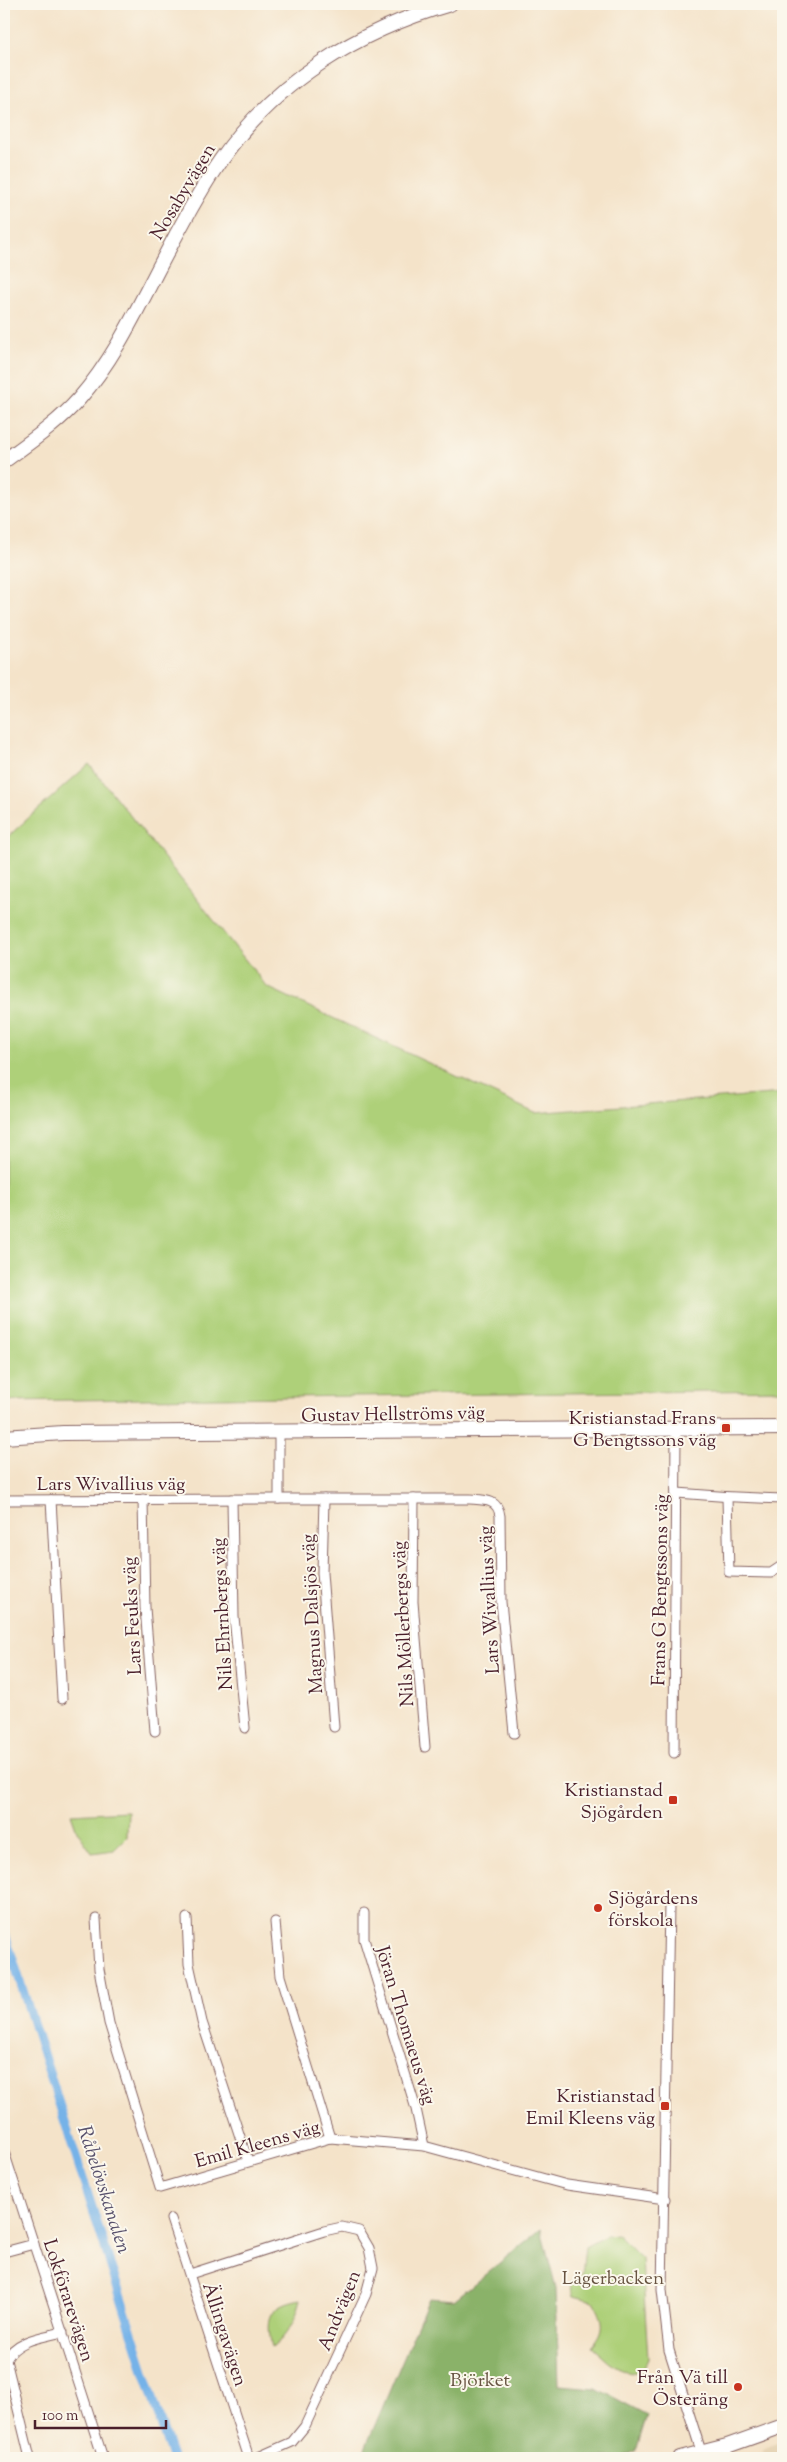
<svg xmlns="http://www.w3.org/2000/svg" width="787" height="2462" viewBox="0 0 787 2462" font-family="'Sorts Mill Goudy',serif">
  <rect width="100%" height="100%" fill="#fbf7ec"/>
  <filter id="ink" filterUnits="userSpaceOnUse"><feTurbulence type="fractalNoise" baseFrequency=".02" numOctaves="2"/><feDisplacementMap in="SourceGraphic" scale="10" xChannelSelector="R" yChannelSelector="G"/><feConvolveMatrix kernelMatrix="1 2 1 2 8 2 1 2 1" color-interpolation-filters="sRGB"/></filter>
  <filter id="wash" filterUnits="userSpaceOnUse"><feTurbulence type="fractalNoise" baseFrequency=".0096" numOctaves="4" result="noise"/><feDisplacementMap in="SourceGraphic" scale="20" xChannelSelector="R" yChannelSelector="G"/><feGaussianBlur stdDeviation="1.12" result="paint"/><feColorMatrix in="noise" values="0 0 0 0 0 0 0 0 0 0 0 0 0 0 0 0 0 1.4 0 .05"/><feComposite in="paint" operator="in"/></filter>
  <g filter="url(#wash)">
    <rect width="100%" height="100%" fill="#f4e3c9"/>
    <polygon fill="#e6d5b7" points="783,2441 783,2458 763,2458 762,2449"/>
    <g fill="#aed079" stroke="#7c7852">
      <polygon points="89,764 267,987 535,1113 783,1093 783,1390 4,1401 4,840"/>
      <polygon points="128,1811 127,1837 114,1850 92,1853 77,1831 71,1814"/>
      <path d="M618,2235l24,24 6,100 -5,10 -12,5 -21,-12 -18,-16c15,-17 12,-26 1,-45l-19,-5 -4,-13 12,-8 3,-28 20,-11z"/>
      <path d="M301,2299c-5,20 -13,36 -29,49 -6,-29 -5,-43 29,-49z"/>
    </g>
    <polygon fill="#8ab269" stroke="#6a684a" points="541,2229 556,2288 559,2385 596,2388 647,2415 636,2451 620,2458 361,2458 429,2298 454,2300"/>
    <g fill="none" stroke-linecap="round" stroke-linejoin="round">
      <polyline stroke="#75b2e8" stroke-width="9" points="4,1931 172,2458"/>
    </g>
  </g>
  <g filter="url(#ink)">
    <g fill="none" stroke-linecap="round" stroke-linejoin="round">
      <defs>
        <g id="street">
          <path d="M279,1433v66h191c15,1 28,0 30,17l1,86 13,131"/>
          <path d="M677,1493c35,3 70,5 106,6"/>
          <polyline points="727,1498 729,1572 771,1573 783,1565"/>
          <polyline points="143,1499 145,1608 155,1731"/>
          <polyline points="232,1499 234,1617 245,1728"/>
          <polyline points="324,1499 322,1573 334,1727"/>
          <polyline points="414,1499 413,1602 425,1747"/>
          <polyline points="4,1500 279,1499"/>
          <polyline points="51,1500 62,1699"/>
          <polyline points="674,1753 676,1428"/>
          <polyline points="669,1905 662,2290 669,2350 701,2451"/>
          <polyline points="364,1913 364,1939 416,2109 424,2146"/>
          <polyline points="187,1918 189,1964 202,2022 248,2161"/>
          <polyline points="96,1919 99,1969 109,2023 160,2188 330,2138 424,2146 567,2185 665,2199"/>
          <polyline points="275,1922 280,1976 330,2138"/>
          <polyline points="4,2152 103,2458"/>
          <polyline points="171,2219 249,2458"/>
          <polyline points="4,2252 34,2244"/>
          <polyline points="190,2274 324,2231 342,2227 359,2231 369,2248 373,2268 366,2294 305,2426 292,2442 256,2458"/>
          <path d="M30,2458l-24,-98c10,-21 37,-23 57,-28"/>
        </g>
        <g id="secondary">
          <path d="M4,461c26,-19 54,-38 75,-62 37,-42 60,-94 86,-143 17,-32 34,-65 55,-95 54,-79 139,-131 230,-157"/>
          <polyline points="4,1437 63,1433 783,1428"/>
          <polyline points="680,2458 727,2446 783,2426"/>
        </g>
      </defs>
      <use href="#street" stroke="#866462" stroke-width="11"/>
      <use href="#secondary" stroke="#866462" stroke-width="16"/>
      <use href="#street" stroke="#fff" stroke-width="9"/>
      <use href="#secondary" stroke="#fff" stroke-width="14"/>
    </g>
  </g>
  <g fill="#c8321e" stroke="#fbf7ec" stroke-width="2">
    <rect x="721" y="1423" width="10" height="10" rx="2.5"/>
    <rect x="668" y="1795" width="10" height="10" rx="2.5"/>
    <circle cx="598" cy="1908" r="5"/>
    <rect x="660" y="2101" width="10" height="10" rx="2.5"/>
    <circle cx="738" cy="2387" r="5"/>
  </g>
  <g text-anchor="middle" stroke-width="4" stroke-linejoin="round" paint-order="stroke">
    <g font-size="19" fill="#4a1f2b" stroke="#fbf7ec">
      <text transform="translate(182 191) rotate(-59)" y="7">Nosabyvägen</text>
      <text transform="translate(393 1413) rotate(-1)" y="7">Gustav Hellströms väg</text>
      <text x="111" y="1490">Lars Wivallius väg</text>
      <text transform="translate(659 1590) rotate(-89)" y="7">Frans G Bengtssons väg</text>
      <text transform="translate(488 1600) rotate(-93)" y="7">Lars Wivallius väg</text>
      <text transform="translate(221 1614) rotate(-93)" y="7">Nils Ehrnbergs väg</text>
      <text transform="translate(311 1614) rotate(-93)" y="7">Magnus Dalsjös väg</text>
      <text transform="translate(131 1616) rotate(-93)" y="7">Lars Feuks väg</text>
      <text transform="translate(402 1624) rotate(-93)" y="7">Nils Möllerbergs väg</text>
      <text transform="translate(407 2025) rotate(73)" y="7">Jöran Thomaeus väg</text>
      <text transform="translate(257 2143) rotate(-16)" y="7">Emil Kleens väg</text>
      <text transform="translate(70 2300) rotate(72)" y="7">Lokförarevägen</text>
      <text transform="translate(338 2310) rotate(-68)" y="7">Andvägen</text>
      <text transform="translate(226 2334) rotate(72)" y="7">Ällingavägen</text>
    </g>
    <g font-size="19" fill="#4a1f2b" stroke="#fbf7ec" text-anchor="end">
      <text x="716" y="1424">Kristianstad Frans<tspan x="716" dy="22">G Bengtssons väg</tspan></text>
      <text x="663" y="1796">Kristianstad<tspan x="663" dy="22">Sjögården</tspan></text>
      <text x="608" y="1904" text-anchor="start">Sjögårdens<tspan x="608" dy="22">förskola</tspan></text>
      <text x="655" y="2102">Kristianstad<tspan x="655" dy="22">Emil Kleens väg</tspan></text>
      <text x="728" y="2383">Från Vä till<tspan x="728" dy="22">Österäng</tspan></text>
    </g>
    <g font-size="19" fill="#685442" stroke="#fbf7ec">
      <text x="613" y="2284">Lägerbacken</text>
      <text x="480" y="2386">Björket</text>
    </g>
    <g font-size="20" font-style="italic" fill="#59526d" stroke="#fbf7ec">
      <text transform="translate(105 2189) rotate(72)" y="7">Råbelövskanalen</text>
    </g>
  </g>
  <rect width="787" height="2462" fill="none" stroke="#fbf7ec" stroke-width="20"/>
  <path d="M35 2420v8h131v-8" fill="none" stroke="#4a1f2b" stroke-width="2.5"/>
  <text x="42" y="2420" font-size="15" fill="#4a1f2b" stroke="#fbf7ec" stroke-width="4" paint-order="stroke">100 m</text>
</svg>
